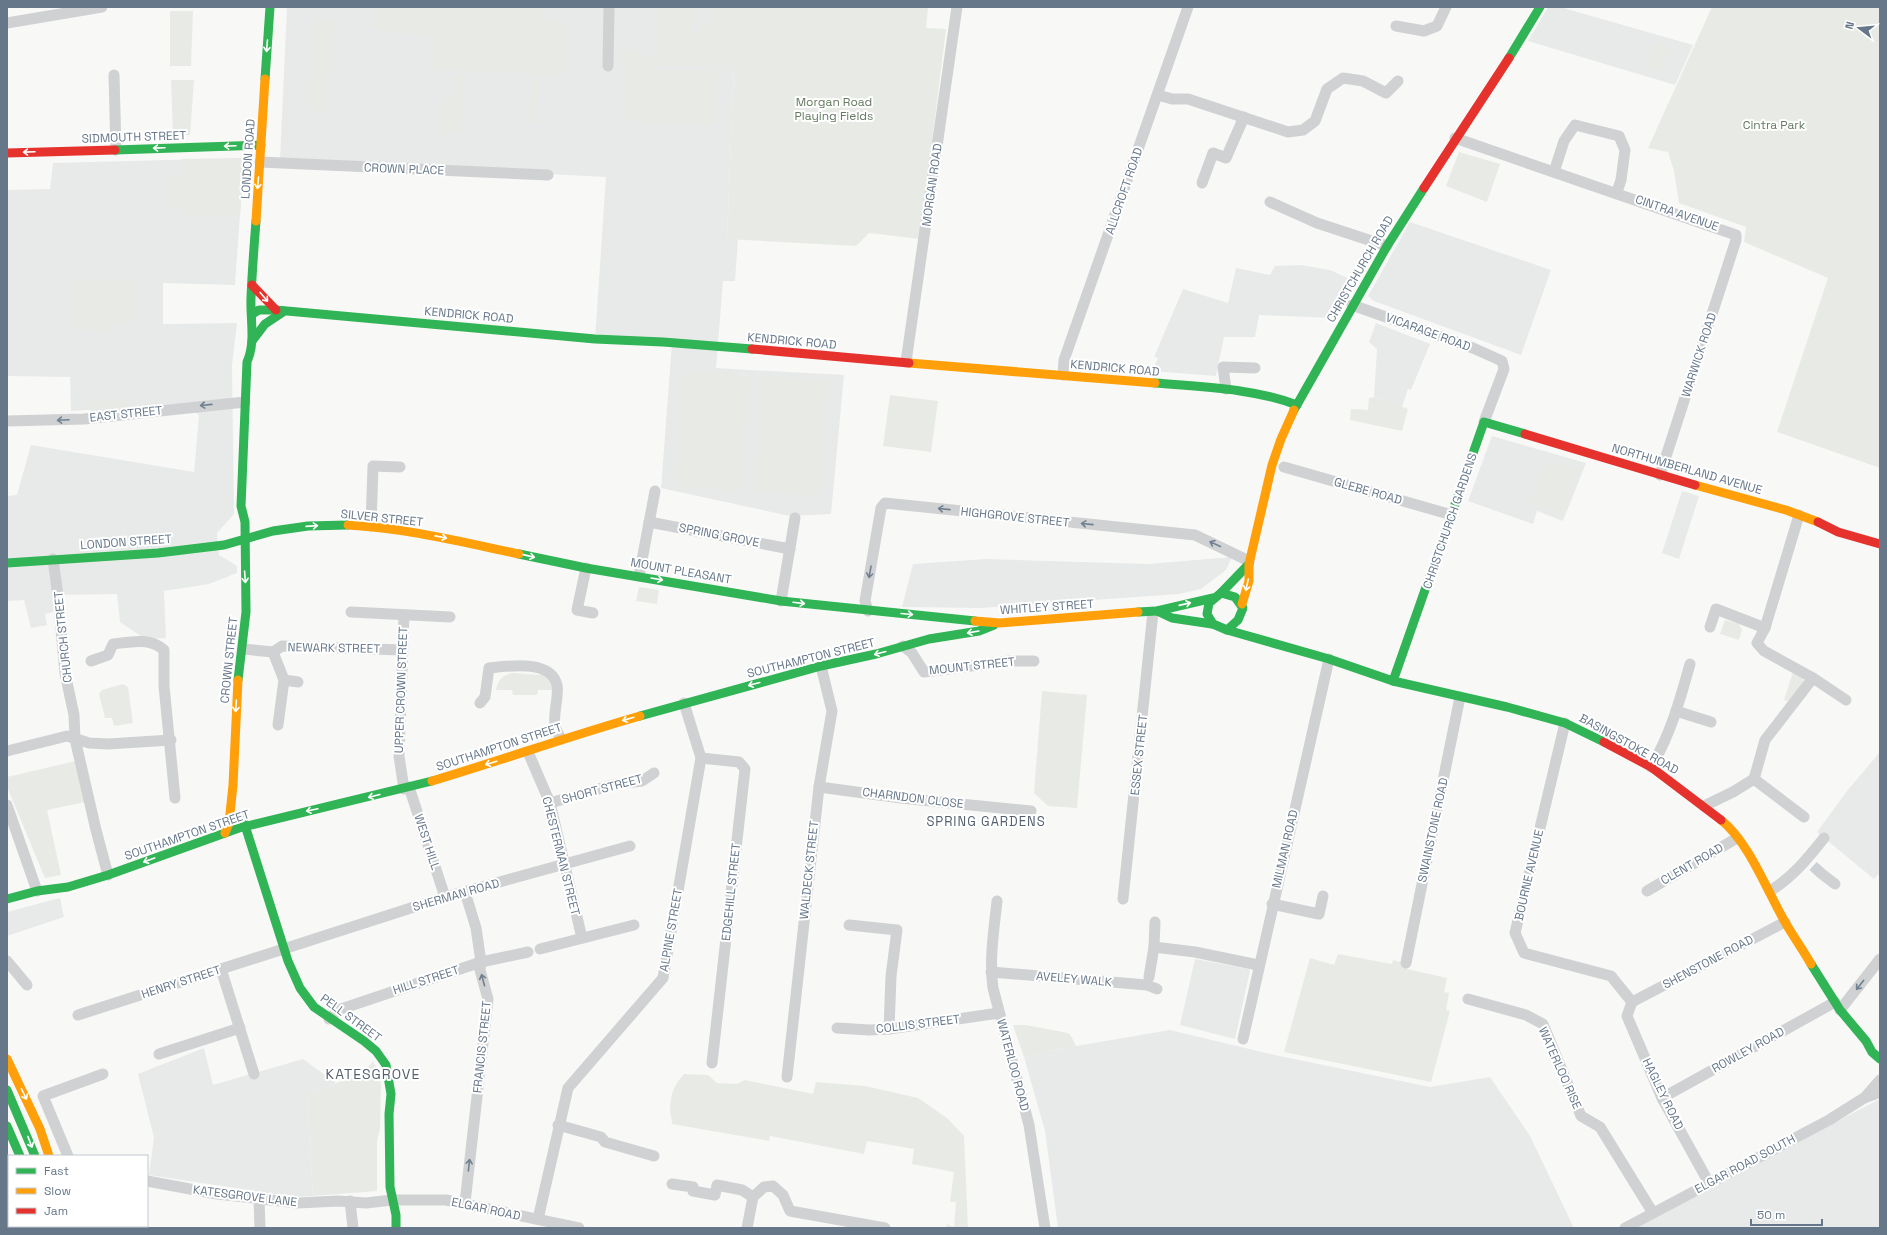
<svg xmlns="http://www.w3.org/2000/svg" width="1887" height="1235" viewBox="0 0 1887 1235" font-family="'Space Grotesk',sans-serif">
  <rect width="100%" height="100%" fill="#f8f8f7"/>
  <g fill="#e8eae9">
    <polygon points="287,7 734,7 734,65 727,238 738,239 735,281 723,281 716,368 844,375 831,514 790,516 661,488 672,343 595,339 606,177 280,160"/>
    <polygon points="1548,7 1560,7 1693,45 1675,85 1528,41"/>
    <polygon points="244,158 235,285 163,283 163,324 237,323 232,365 234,514 217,533 219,555 237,566 237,573 209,584 164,591 166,638 145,639 120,622 117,594 55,595 53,612 45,614 47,625 31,628 24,600 7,601 7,496 17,495 31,445 194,472 199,415 184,404 71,411 70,377 7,376 7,190 50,189 53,163"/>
    <polygon points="1410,222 1551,270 1521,355 1374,301 1368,296"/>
    <polygon points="1301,265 1330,270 1354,281 1334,318 1259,315 1255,337 1224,337 1216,376 1152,371 1158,358 1154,357 1183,289 1228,303 1236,268 1270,275 1275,266"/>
    <polygon points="1376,323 1430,344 1411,390 1408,389 1402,407 1374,397 1377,349 1369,342"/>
    <polygon points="1492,436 1586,463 1563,521 1537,511 1533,524 1468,501"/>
    <polygon points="1682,491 1699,496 1679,559 1662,553"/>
    <polygon points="1232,557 1226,570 1201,589 1179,594 981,608 902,607 913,564 986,559 1148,564"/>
    <polygon points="1880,752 1880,873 1874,879 1817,832 1847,791"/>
    <polygon points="60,898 64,917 7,936 7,912"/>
    <polygon points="1195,959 1249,969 1250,971 1235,1039 1180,1025"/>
    <polygon points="1170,1030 1270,1054 1430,1087 1490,1077 1530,1136 1574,1228 1058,1228 1045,1131 1024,1057 1076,1046"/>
    <polygon points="204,1048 213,1085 303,1059 336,1083 307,1097 313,1196 294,1197 149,1175 154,1138 138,1074"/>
    <polygon points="1880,1099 1880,1228 1634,1228 1655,1216"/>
  </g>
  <g fill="#e8ebe5">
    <polygon points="375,7 544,7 544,20 564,21 567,24 566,70 563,75 430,69 432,35 390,32 390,29 374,28"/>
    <polygon points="657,7 692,7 691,37 710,23 715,7 928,7 926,28 946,29 920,239 869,233 856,246 727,239 734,65 622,66 622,51 631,48 646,56 657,54"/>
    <polygon points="1712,7 1880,7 1880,468 1777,432 1828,278 1744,242 1746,227 1679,203 1674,171 1668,152 1648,148"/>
    <polygon points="170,11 193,11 191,66 170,66"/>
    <polygon points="313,20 333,21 328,111 307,110"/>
    <polygon points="1654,41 1669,45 1661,72 1647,68"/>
    <polygon points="626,67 717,72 714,126 623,120"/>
    <polygon points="455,75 463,76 460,134 442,133 445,95 453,95"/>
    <polygon points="530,79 539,80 537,123 528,122"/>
    <polygon points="171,80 194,80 190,135 173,136"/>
    <polygon points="1459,152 1500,164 1487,202 1446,186"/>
    <polygon points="244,158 240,217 184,215 183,210 171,210 168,205 167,178 183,177 182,159"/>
    <polygon points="75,279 135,281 134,324 115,324 115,330 74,329"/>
    <polygon points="685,370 750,376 741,491 675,486"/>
    <polygon points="764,376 828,381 818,496 754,491"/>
    <polygon points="890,395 938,401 931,452 883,446"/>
    <polygon points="1374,397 1408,409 1402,431 1350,420 1351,409 1368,410 1369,398"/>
    <polygon points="126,399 127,410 97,412 91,411 85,403"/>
    <polygon points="1545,460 1577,471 1563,515 1530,504"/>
    <polygon points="639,587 659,590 657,604 636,601"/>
    <polygon points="1725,620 1739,624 1742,630 1739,640 1720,634"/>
    <polygon points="1793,672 1802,675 1804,683 1788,701 1784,700"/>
    <path d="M512,673l30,2 8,3 5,12h-17l-1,5h-24l-1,-5h-16c2,-11 6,-14 16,-17z"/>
    <polygon points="123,684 128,687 133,723 114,726 112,718 105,718 99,694 102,690"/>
    <polygon points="1042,691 1087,695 1077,808 1048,806 1034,793"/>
    <polygon points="76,761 85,802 47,810 61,875 45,878 7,787 7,777"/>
    <polygon points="1338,954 1392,964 1393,960 1408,964 1407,969 1447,978 1444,992 1449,993 1446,1010 1450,1011 1431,1082 1284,1052 1310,958 1334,965"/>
    <polygon points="1013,1025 1026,1025 1068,1033 1071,1036 1076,1046 1024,1057"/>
    <polygon points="373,1061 378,1071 381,1084 380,1129 377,1141 377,1191 313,1196 307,1097 336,1083 361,1076"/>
    <path d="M684,1074l24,1 9,8 20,1 8,-4 68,14 3,-12 49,4 53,12 29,20 17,18 4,92h-21l-1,-4 8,3 2,-25h-6l4,-30 -42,-8 2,-15 -47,-8 -3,13 -94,-18 -1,5 -97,-17c0,-5 -2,-10 -2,-15 1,-16 4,-24 14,-35z"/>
  </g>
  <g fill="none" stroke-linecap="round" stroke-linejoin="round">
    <polyline stroke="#ccd1d6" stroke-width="11" stroke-dasharray="11 5.5" stroke-linecap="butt" points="1813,866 1822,874"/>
    <g stroke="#d0d1d2" stroke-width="11">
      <polyline points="7,23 102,7"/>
      <polyline points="1396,26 1424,31 1437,26 1446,7"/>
      <polyline points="608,66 609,7"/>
      <polyline points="114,75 116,150"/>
      <polyline points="1158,95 1172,99 1188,99 1288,132 1303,130 1315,121 1327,89 1343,78 1363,81 1386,93 1398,81"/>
      <polyline points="1455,138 1736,235 1736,240 1660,475"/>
      <polyline points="260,162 548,175"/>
      <polyline points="1554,172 1564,141 1575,125 1619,136 1625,150 1621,180 1617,192"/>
      <polyline points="1202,183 1213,153 1226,158 1244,117"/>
      <polyline points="1270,202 1317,223 1387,246"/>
      <polyline points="1352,305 1473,348 1502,361 1504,369 1484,422"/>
      <polyline points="906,362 957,7"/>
      <polyline points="1063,375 1064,360 1188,7"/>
      <polyline points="1226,389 1223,367 1255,368"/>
      <polyline points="7,421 84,419 245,402"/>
      <polyline points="1284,467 1452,515"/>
      <polyline points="649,522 790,549"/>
      <polyline points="371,526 373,466 400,467"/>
      <polyline points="53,559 58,596 65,673 74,715 75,739 96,830 108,875"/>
      <polyline points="586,568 577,610 593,613"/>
      <polyline points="639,576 655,491"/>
      <polyline points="781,601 795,518"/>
      <polyline points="868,611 865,601 881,508 885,503 1195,535 1249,561"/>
      <polyline points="351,612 450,617"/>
      <polyline points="404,615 399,756 404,789"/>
      <polyline points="1710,627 1716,609 1765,628"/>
      <polyline points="903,646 912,653 924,672 1010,661 1034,661"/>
      <polyline points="243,649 273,652 282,646 402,650"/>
      <polyline points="273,652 284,680 278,725"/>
      <path d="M91,661l17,-6 5,-11c17,-2 37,-7 51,6v36l11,112"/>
      <polyline points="1813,678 1846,700"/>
      <polyline points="284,680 298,682"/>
      <path d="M480,703l5,-6 4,-29c19,-2 62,-9 68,17 2,13 -4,27 -2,40 0,4 4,10 6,14"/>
      <polyline points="1676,711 1711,722"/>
      <polyline points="1565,723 1515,933 1524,953 1611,976 1632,1002"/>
      <polyline points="7,751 67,736 89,743 108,744 171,740"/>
      <polyline points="528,752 550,803 582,938"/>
      <polyline points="701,758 739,762 745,769 712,1063"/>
      <path d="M1651,767c19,-31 29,-67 39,-103"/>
      <polyline points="1754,779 1765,740 1813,678 1764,651 1757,643 1765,628 1799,515"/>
      <polyline points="409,787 445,897"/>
      <polyline points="819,787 901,798 1031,811"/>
      <polyline points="550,803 616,784 642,781 654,773"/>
      <polyline points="7,805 37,891"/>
      <polyline points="1704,806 1733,792 1754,779 1804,817"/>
      <polyline points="1822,874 1835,884"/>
      <polyline points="1647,891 1737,838"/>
      <path d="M1770,891c23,-14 38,-33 54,-53"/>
      <polyline points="1123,899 1153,612"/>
      <path d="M997,901c-3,29 -8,58 -4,87l36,137 16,103"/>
      <polyline points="1272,904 1319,914 1323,896"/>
      <polyline points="1155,922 1154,947 1195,952 1258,965"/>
      <polyline points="849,925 897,930 891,976 889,1029"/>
      <polyline points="540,949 634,925"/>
      <polyline points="7,961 27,985"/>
      <polyline points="1406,963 1460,697"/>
      <polyline points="221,969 254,1074"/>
      <polyline points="991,972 1147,985 1157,989"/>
      <polyline points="1149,977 1154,947"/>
      <polyline points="1468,999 1526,1015 1543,1024 1581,1116 1600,1127 1653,1213"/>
      <polyline points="1632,1002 1627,1016 1662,1098 1709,1183"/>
      <polyline points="1632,1002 1785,922"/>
      <polyline points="1840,1010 1880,959"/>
      <polyline points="78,1015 445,897 630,846"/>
      <polyline points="329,1019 338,1010 481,962 528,952"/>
      <polyline points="837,1028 869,1030 889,1029 999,1013"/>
      <polyline points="1243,1039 1329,659"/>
      <polyline points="159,1054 240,1028"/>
      <polyline points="787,1077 819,787 832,711 821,666"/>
      <polyline points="1866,1096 1880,1080"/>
      <polyline points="1662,1098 1835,1002"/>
      <polyline points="558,1125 601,1137 605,1142 654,1156"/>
      <polyline points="68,1156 43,1096 103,1074"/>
      <polyline points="147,1181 217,1194 298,1203 338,1201 366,1203 392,1200 446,1200 579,1228"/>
      <polyline points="672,1184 693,1187 693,1191 715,1195 717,1185 742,1190 753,1197"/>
      <polyline points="753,1197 764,1187 773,1186 783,1195 790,1211 885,1228"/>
      <polyline points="259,1199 260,1228"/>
      <polyline points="350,1201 353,1228"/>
      <polyline points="465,1203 488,999 480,970 481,962 476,928 465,892"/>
      <polyline points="538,1219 568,1088 663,978 701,758 684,703"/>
      <polyline points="747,1228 753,1197"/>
      <polyline points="1625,1228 1829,1120 1864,1098 1880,1092"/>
    </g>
    <g stroke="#30b455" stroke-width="9">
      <polyline points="1509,58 1540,7"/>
      <polyline points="265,79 270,7"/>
      <polyline points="115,150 261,145"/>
      <polyline points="252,314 259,310 276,310 595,339 663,342 752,349"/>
      <polyline points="252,341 265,324 283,312"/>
      <path d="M1155,383c47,4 97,5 142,22"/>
      <polyline points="1294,410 1387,246 1424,188"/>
      <polyline points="519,554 586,568 781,601 975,621"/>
      <polyline points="7,563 158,553 224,545 273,531 308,526 348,525"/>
      <polygon points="1221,593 1235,597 1243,608 1238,620 1227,630 1213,624 1207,614 1209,603"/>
      <polyline points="1221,593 1249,564"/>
      <polyline points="1157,611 1172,618 1212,624"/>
      <polyline points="1138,612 1157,611 1213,598"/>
      <polyline points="1227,630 1329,659 1393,681 1507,707 1565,723 1604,742"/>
      <path d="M238,680l8,-68 -1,-90 -4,-16 6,-144c9,-20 3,-43 4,-64 1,-26 3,-51 5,-77"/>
      <polyline points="1393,681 1484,422 1525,434"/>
      <polyline points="640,716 821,666 876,654 929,639 979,631 994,625"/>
      <polyline points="242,816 288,961 300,988 314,1007 364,1041 376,1051 386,1065 391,1094 389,1114 390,1187 396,1215 396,1228"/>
      <polyline points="7,899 37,891 68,887 108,875 239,828 432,781"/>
      <polyline points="1811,964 1840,1010 1866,1041 1872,1052 1880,1059"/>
      <polyline points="7,1090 35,1156"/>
      <polyline points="7,1126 20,1156"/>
      <polyline points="50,1226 50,1228"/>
    </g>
    <g stroke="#ff9f0a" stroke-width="9">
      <polyline points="256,221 265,79"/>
      <polyline points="909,363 1155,383"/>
      <polyline points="1695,485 1786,510 1818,522"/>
      <path d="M348,525c58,3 114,17 171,29"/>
      <polyline points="1242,604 1249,581 1249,564 1272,465 1281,439 1294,410"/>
      <polyline points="975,621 1000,623 1138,612"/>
      <path d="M432,781c70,-21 138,-45 208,-65"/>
      <path d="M1721,820c28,22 46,71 64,102 8,14 18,28 26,42"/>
      <polyline points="225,833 229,823 233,785 238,680"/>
      <polyline points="7,1059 40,1129 49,1156"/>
    </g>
    <g stroke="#e5322d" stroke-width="9">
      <polyline points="7,153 115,150"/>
      <polyline points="1424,188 1509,58"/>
      <polyline points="252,285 276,310"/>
      <polyline points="752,349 909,363"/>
      <polyline points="1525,434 1695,485"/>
      <polyline points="1818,522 1838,532 1880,544"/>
      <polyline points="1604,742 1651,767 1721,820"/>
      <polyline points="30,1226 30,1228"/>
    </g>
  </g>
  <defs><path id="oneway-shaft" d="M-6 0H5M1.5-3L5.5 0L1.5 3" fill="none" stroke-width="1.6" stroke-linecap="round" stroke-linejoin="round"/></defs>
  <g stroke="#fff">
    <use href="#oneway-shaft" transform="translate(267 46) rotate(94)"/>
    <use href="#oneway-shaft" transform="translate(230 146) rotate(178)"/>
    <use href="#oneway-shaft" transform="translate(159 148) rotate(178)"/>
    <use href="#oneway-shaft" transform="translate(29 152) rotate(178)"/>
    <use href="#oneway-shaft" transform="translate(258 183) rotate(95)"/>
    <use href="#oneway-shaft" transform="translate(264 297) rotate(50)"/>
    <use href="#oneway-shaft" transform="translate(312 526) rotate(-4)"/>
    <use href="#oneway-shaft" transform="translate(441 537) rotate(11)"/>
    <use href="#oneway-shaft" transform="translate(529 556) rotate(13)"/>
    <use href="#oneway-shaft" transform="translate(245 577) rotate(86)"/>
    <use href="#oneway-shaft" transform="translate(657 579) rotate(10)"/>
    <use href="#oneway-shaft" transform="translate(1247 585) rotate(102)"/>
    <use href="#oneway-shaft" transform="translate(799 603) rotate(7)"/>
    <use href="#oneway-shaft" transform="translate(1185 604) rotate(-13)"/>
    <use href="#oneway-shaft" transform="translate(907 614) rotate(5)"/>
    <use href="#oneway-shaft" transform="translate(973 632) rotate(170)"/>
    <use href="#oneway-shaft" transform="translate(880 653) rotate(165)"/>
    <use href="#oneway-shaft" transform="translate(754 684) rotate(165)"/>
    <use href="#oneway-shaft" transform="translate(236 706) rotate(94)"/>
    <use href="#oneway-shaft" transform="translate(628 719) rotate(164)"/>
    <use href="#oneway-shaft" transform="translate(491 763) rotate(163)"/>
    <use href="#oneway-shaft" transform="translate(374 796) rotate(166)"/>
    <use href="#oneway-shaft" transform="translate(312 810) rotate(168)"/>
    <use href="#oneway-shaft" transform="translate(149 860) rotate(160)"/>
    <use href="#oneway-shaft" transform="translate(24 1094) rotate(64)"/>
    <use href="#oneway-shaft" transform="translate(30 1142) rotate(69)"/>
  </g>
  <g stroke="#718090">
    <use href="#oneway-shaft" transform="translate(206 405) rotate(174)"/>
    <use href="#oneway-shaft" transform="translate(63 420) rotate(177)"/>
    <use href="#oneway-shaft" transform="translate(944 509) rotate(-174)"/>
    <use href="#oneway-shaft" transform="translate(1087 524) rotate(-174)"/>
    <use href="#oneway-shaft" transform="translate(1215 544) rotate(-155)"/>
    <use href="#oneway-shaft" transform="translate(870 572) rotate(100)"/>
    <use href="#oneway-shaft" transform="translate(483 980) rotate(-105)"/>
    <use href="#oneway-shaft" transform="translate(1860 985) rotate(128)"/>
    <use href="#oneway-shaft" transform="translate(469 1165) rotate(-84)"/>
  </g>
  <g text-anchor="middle" stroke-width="4" stroke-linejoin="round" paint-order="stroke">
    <g font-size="12" fill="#647a61" stroke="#fff">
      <text x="834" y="106">Morgan Road<tspan x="834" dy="14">Playing Fields</tspan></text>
      <text x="1774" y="129">Cintra Park</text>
    </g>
    <g font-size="12" fill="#667789" stroke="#fff">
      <text transform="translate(134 137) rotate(-2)" y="4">SIDMOUTH STREET</text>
      <text transform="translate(248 159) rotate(-86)" y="4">LONDON ROAD</text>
      <text transform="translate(404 169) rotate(2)" y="4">CROWN PLACE</text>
      <text transform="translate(932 185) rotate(-82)" y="4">MORGAN ROAD</text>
      <text transform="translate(1124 191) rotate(-71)" y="4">ALLCROFT ROAD</text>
      <text transform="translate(1677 213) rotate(19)" y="4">CINTRA AVENUE</text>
      <text transform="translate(1360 269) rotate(-60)" y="4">CHRISTCHURCH ROAD</text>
      <text transform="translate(469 315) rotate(5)" y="4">KENDRICK ROAD</text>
      <text transform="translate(1428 332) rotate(20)" y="4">VICARAGE ROAD</text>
      <text transform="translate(792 341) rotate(5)" y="4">KENDRICK ROAD</text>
      <text transform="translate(1699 355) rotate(-72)" y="4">WARWICK ROAD</text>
      <text transform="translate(1115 368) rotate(5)" y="4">KENDRICK ROAD</text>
      <text transform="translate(126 414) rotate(-6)" y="4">EAST STREET</text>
      <text transform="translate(1687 469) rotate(16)" y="4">NORTHUMBERLAND AVENUE</text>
      <text transform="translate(1368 491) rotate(16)" y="4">GLEBE ROAD</text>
      <text transform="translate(1015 517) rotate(6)" y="4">HIGHGROVE STREET</text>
      <text transform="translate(382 518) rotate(6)" y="4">SILVER STREET</text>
      <text transform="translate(1450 521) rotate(-71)" y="4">CHRISTCHURCH GARDENS</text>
      <text transform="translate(719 535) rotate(11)" y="4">SPRING GROVE</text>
      <text transform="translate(126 542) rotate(-4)" y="4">LONDON STREET</text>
      <text transform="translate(681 571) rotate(10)" y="4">MOUNT PLEASANT</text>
      <text transform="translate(1047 607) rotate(-4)" y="4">WHITLEY STREET</text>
      <text transform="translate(63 637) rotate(-96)" y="4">CHURCH STREET</text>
      <text transform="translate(334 648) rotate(1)" y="4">NEWARK STREET</text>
      <text transform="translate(811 658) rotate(-14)" y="4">SOUTHAMPTON STREET</text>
      <text transform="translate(229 660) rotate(-84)" y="4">CROWN STREET</text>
      <text transform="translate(972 666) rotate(-6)" y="4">MOUNT STREET</text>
      <text transform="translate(401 690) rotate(-88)" y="4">UPPER CROWN STREET</text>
      <text transform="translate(1629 744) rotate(29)" y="4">BASINGSTOKE ROAD</text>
      <text transform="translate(499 747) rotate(-18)" y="4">SOUTHAMPTON STREET</text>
      <text transform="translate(1139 755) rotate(-84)" y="4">ESSEX STREET</text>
      <text transform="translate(602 789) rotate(-15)" y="4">SHORT STREET</text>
      <text transform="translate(913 798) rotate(7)" y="4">CHARNDON CLOSE</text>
      <text transform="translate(1433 830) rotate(-78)" y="4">SWAINSTONE ROAD</text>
      <text transform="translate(187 835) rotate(-19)" y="4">SOUTHAMPTON STREET</text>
      <text transform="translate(427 842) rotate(72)" y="4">WEST HILL</text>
      <text transform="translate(1285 849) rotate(-77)" y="4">MILMAN ROAD</text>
      <text transform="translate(561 856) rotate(76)" y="4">CHESTERMAN STREET</text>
      <text transform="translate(1692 864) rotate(-30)" y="4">CLENT ROAD</text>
      <text transform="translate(809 870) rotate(-84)" y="4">WALDECK STREET</text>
      <text transform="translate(1529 875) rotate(-77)" y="4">BOURNE AVENUE</text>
      <text transform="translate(731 892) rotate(-84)" y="4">EDGEHILL STREET</text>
      <text transform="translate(456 895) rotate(-16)" y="4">SHERMAN ROAD</text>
      <text transform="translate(671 930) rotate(-80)" y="4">ALPINE STREET</text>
      <text transform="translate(1708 962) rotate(-28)" y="4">SHENSTONE ROAD</text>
      <text transform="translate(1074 979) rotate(5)" y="4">AVELEY WALK</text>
      <text transform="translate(426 980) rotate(-18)" y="4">HILL STREET</text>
      <text transform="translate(181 982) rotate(-18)" y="4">HENRY STREET</text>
      <text transform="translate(351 1018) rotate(36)" y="4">PELL STREET</text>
      <text transform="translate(918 1024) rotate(-7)" y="4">COLLIS STREET</text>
      <text transform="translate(482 1047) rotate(-84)" y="4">FRANCIS STREET</text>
      <text transform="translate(1748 1050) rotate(-29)" y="4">ROWLEY ROAD</text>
      <text transform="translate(1013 1065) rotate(75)" y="4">WATERLOO ROAD</text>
      <text transform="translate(1560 1068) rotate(66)" y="4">WATERLOO RISE</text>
      <text transform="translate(1663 1094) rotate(64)" y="4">HAGLEY ROAD</text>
      <text transform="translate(1745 1164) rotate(-28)" y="4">ELGAR ROAD SOUTH</text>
      <text transform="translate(245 1196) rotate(7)" y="4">KATESGROVE LANE</text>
      <text transform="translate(486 1209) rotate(12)" y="4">ELGAR ROAD</text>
    </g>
    <g font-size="13" letter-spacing="1" fill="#54606e" stroke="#fff">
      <text x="986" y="826">SPRING GARDENS</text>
    </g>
    <g font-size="14" letter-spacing="1" fill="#54606e" stroke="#fff">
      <text x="373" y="1079">KATESGROVE</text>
    </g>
  </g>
  <rect width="1887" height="1235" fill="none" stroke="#667789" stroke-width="16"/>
  <rect x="8" y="1155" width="140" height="72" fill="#ffffff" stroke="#c2c9d0"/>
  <rect x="16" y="1168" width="20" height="6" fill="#30b455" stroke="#c2c9d0"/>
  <text x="44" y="1175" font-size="12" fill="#667789">Fast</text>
  <rect x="16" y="1188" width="20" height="6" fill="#ff9f0a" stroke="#c2c9d0"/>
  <text x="44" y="1195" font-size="12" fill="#667789">Slow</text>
  <rect x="16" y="1208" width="20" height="6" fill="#e5322d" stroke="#c2c9d0"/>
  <text x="44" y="1215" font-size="12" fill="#667789">Jam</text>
  <g transform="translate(1859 28) rotate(286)" stroke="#ffffff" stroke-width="3" paint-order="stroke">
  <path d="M0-3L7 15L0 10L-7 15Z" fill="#667789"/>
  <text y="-6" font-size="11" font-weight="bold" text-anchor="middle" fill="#667789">N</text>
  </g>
  <path d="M1751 1219v6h71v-6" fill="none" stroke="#667789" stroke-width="2"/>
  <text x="1757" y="1219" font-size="12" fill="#667789" stroke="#ffffff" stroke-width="3" paint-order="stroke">50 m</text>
</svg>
